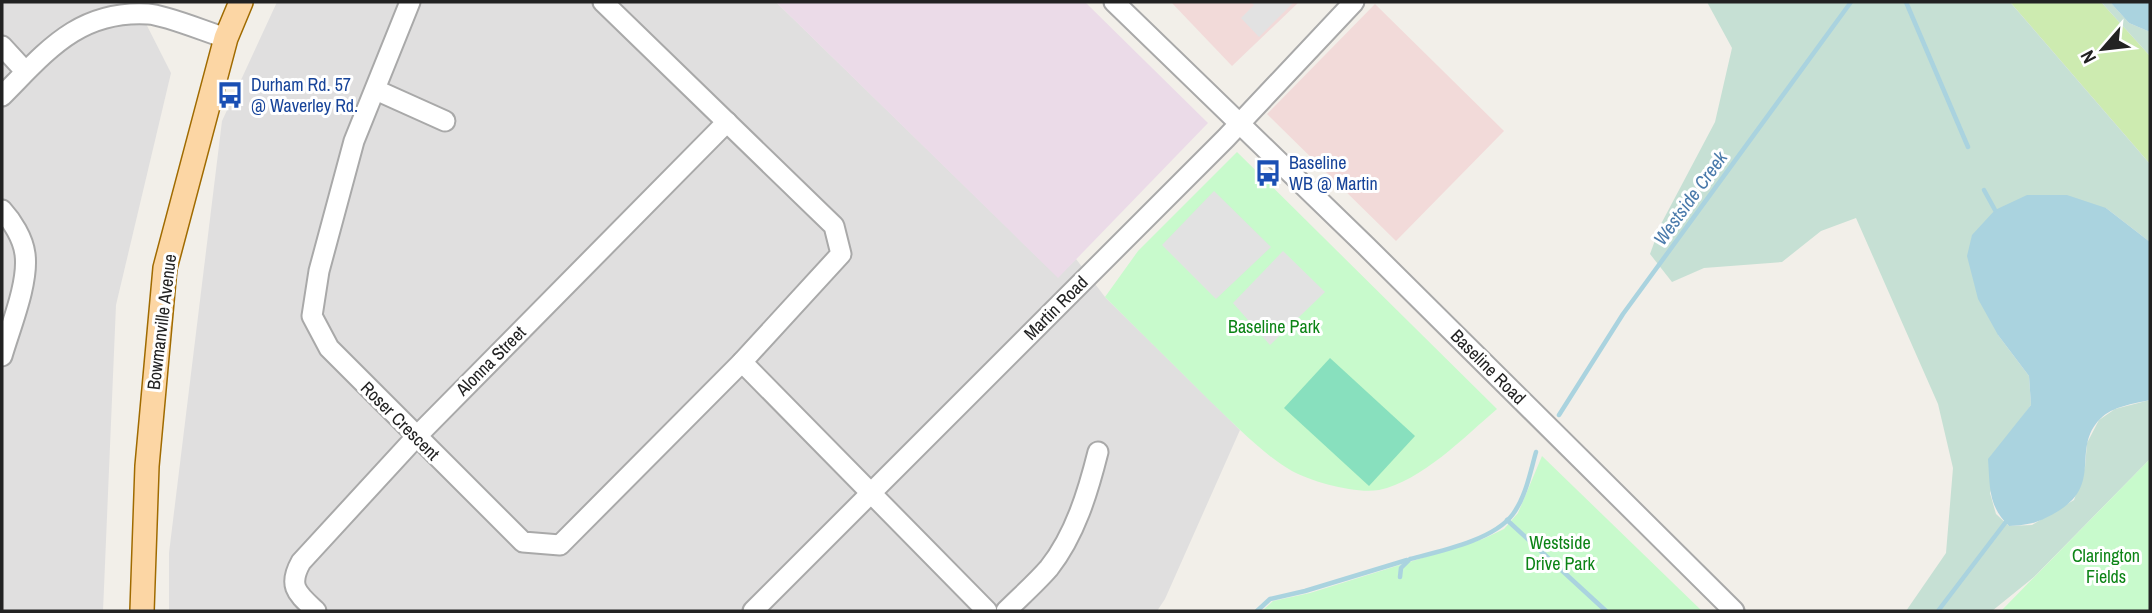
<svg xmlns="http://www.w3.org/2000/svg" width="2152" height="613" viewBox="0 0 2152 613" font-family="'Archivo Narrow',sans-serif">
  <rect width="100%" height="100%" fill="#f2efe9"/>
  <g fill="#e0dfdf">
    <polygon points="2,2 135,2 171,73 116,305 103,611 2,611"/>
    <polygon points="277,2 776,2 1058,277 1076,259 1105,297 1240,430 1165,599 1157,611 1026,611 1024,609 1021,611 169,611 169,553 222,121"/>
  </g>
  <g fill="#f2dad9">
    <polygon points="1171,2 1299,2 1232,66"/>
    <polygon points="1375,4 1504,131 1396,241 1267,114"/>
  </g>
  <polygon fill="#ebdbe8" points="776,2 1085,2 1208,123 1058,278"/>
  <polygon fill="#cdebb0" points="2010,2 2101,2 2150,56 2150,164"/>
  <g fill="#c6e0d4">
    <polygon points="1707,2 2010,2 2150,164 2150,242 2106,208 1998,335 2029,376 2031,405 2013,430 1990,493 1996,514 2009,526 2032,525 2074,500 2085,467 2087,443 2099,420 2115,409 2150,400 2150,459 2034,577 1992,611 1906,611 1946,553 1953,468 1938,404 1856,218 1821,231 1782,262 1704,268 1672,282 1650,254 1661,224 1715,122 1732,48"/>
    <polygon points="2101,2 2110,2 2129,23 2150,32 2150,56"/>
  </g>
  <g fill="#c8facc">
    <path d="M1237,152l260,257c-33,28 -75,72 -118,81 -23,4 -67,-8 -87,-19 -26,-14 -60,-49 -81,-69 -35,-35 -71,-70 -106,-105l33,-46z"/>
    <polygon points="1542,456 1702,611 1262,611 1273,601 1310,593 1483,539 1504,529 1518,513"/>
    <polygon points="2150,459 2150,611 2001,611"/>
  </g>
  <polygon fill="#88e0be" points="1330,358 1415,436 1369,486 1284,408"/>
  <g fill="#e2e2e2">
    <polygon points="1251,2 1294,2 1259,37 1241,18 1254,5"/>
    <polygon points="1214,191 1271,247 1216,299 1162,245"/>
    <polygon points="1283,251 1325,292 1270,345 1233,303"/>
  </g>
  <g fill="#aad3df">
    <polygon points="2110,2 2150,2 2150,32 2129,23"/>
    <path d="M2027,195h40l39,13 44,34v158c-17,4 -37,6 -50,19 -30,31 5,66 -45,94 -18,10 -25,12 -46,13 -21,-20 -19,-39 -21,-67l43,-54 -2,-29 -31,-41 -20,-36 -11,-43 5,-21 23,-25z"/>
  </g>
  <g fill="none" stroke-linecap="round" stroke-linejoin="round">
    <g stroke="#aad3df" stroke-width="4.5">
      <polyline points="1906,2 1968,147"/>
      <polyline points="1984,190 1995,210"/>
      <polyline points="1559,415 1623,314 1851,2"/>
      <polyline points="1507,520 1606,611"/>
      <path d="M1400,577l1,-9 9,-9c31,-8 84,-19 103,-45 13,-18 17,-41 23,-62"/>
      <polyline points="1257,611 1270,599 1305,591 1407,560"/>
      <polyline points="1938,611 2005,523"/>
    </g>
    <defs>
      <g id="minor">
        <polyline points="410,2 354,141 319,271 312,316 329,348 523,542 560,545 742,362 841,254 834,226 603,2"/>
        <polyline points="1114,2 1365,245 1734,611"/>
        <polyline points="2,46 25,71"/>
        <polyline points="376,90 445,121"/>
        <path d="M2,96c44,-44 76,-86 146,-82 18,1 58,18 78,24"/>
        <path d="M2,210c10,11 21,28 23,44 4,29 -15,74 -23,102"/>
        <polyline points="742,362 987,611"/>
        <path d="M316,611c-18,-17 -29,-24 -15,-49l115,-125 311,-315"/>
        <polyline points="753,611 1226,138 1354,2"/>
        <path d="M1006,611c14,-14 30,-28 43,-43 26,-33 39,-76 49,-116"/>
      </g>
      <polyline id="major" points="142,611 147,466 165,268 226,38 241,2"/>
    </defs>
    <use href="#minor" stroke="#a9a9a9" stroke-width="23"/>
    <use href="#major" stroke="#a06b00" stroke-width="26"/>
    <use href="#minor" stroke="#fff" stroke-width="19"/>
    <use href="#major" stroke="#fcd6a4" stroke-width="23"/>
  </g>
  <defs>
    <symbol id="bus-bare" viewBox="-9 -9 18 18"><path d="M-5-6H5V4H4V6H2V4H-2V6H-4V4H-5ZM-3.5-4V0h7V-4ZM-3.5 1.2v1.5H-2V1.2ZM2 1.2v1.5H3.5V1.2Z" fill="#1a4fb4" stroke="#fff" stroke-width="2.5" paint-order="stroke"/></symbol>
  </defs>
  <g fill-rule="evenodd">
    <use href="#bus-bare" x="211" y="76" width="38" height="38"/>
    <use href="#bus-bare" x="1249" y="154" width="38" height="38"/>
  </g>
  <g text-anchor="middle" stroke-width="6" stroke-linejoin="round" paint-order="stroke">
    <g font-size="18" fill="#164399" stroke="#fff" text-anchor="start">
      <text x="251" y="91">Durham Rd. 57<tspan x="251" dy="21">@ Waverley Rd.</tspan></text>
      <text x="1289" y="169">Baseline<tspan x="1289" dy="21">WB @ Martin</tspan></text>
    </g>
    <g font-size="18" fill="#222" stroke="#fff">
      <text transform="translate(1056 308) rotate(-45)" y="6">Martin Road</text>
      <text transform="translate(162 322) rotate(-83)" y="6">Bowmanville Avenue</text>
      <text transform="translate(491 361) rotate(-45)" y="6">Alonna Street</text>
      <text transform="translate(1488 367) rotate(45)" y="6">Baseline Road</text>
      <text transform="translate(400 421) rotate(45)" y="6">Roser Crescent</text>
    </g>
    <g font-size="18" fill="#0c8416" stroke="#fff">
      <text x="1274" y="333">Baseline Park</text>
      <text x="1560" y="549">Westside<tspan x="1560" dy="21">Drive Park</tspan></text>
      <text x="2106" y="562">Clarington<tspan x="2106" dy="21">Fields</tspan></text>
    </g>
    <g font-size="19" font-style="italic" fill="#4a7aab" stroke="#fff">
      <text transform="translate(1690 198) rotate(-54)" y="7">Westside Creek</text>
    </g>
  </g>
  <rect width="2152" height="613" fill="none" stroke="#222222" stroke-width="7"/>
  <g transform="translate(2103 49) rotate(242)" stroke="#ffffff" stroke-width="5" paint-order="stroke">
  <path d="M0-5L12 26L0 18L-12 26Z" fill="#222222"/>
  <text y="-10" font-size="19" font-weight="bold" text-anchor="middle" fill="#222222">N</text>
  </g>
</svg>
